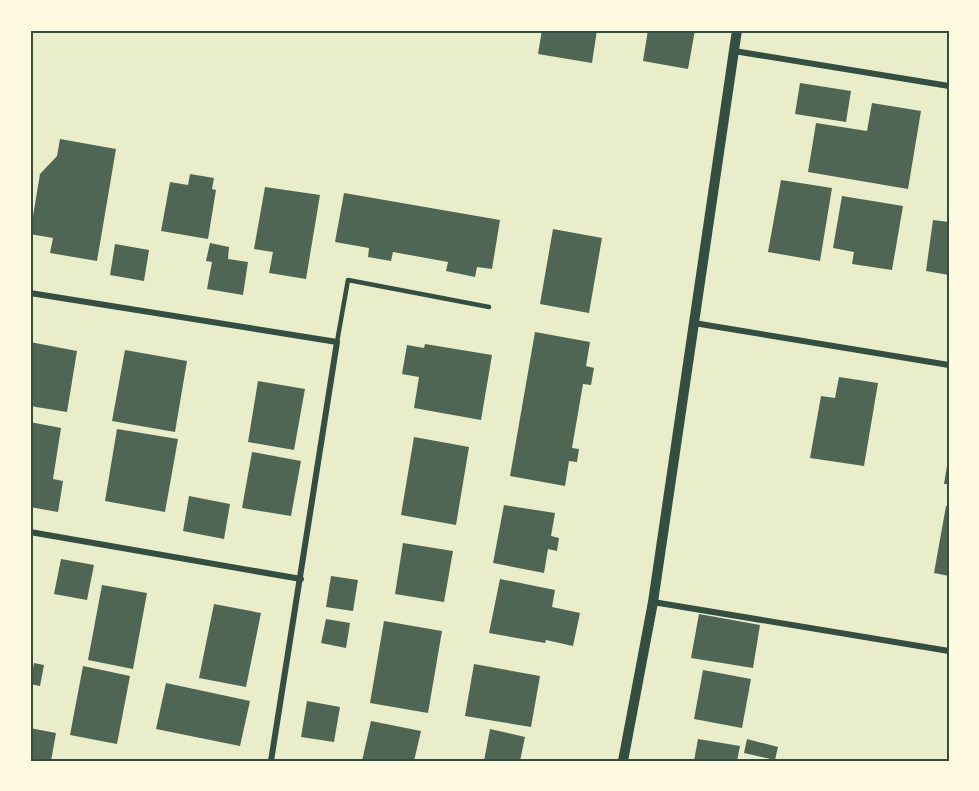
<svg xmlns="http://www.w3.org/2000/svg" width="979" height="791" viewBox="0 0 979 791" font-family="Lato,sans-serif">
  <rect width="100%" height="100%" fill="#e9edc9"/>
  <g fill="#4f6655">
    <polygon points="542,30 597,30 592,63 538,54"/>
    <polygon points="648,30 695,30 688,69 643,61"/>
    <polygon points="800,83 851,91 846,122 795,114"/>
    <polygon points="872,103 921,111 908,189 808,172 816,123 867,131"/>
    <polygon points="60,139 116,149 97,261 50,253 53,238 30,234 40,174 57,156"/>
    <polygon points="190,174 214,178 212,189 216,190 208,239 161,231 170,182 188,185"/>
    <polygon points="781,180 832,188 820,261 768,252"/>
    <polygon points="265,187 320,195 306,279 269,273 273,252 254,249"/>
    <polygon points="344,193 500,220 492,269 477,267 475,277 446,271 448,262 393,252 391,261 368,257 369,248 335,242"/>
    <polygon points="842,196 903,206 892,270 852,264 854,252 833,248"/>
    <polygon points="933,220 949,222 949,275 926,271"/>
    <polygon points="553,229 602,238 589,313 540,304"/>
    <polygon points="210,243 229,247 228,259 248,262 243,295 207,289 212,262 206,261"/>
    <polygon points="115,244 149,250 144,281 110,275"/>
    <polygon points="535,332 590,342 586,366 594,368 591,385 583,384 572,448 579,449 577,462 569,461 565,486 510,476"/>
    <polygon points="30,342 77,351 67,412 30,406"/>
    <polygon points="425,344 492,355 481,420 414,408 419,377 402,374 407,345 424,348"/>
    <polygon points="125,350 187,361 175,432 112,421"/>
    <polygon points="839,377 878,383 864,466 810,458 821,396 835,398"/>
    <polygon points="258,381 305,389 294,450 248,442"/>
    <polygon points="30,422 61,428 53,479 63,481 58,512 30,507"/>
    <polygon points="117,429 178,439 165,512 105,501"/>
    <polygon points="414,437 469,447 456,525 401,515"/>
    <polygon points="252,452 301,461 291,516 242,508"/>
    <polygon points="948,460 949,460 949,484 944,484"/>
    <polygon points="189,496 230,504 224,539 183,531"/>
    <polygon points="504,505 555,513 551,536 559,538 557,551 548,549 544,573 493,563"/>
    <polygon points="946,506 949,506 949,576 934,573"/>
    <polygon points="403,543 453,551 444,602 395,594"/>
    <polygon points="61,559 94,565 87,600 54,594"/>
    <polygon points="331,576 358,580 353,611 326,607"/>
    <polygon points="500,579 555,590 552,607 580,613 573,646 546,640 545,643 489,633"/>
    <polygon points="102,585 147,593 133,669 88,660"/>
    <polygon points="214,604 261,613 246,687 199,678"/>
    <polygon points="699,614 760,625 753,668 691,658"/>
    <polygon points="326,619 350,623 346,648 321,643"/>
    <polygon points="384,621 442,631 428,713 370,703"/>
    <polygon points="34,663 44,665 40,686 30,684"/>
    <polygon points="474,664 540,676 531,727 465,716"/>
    <polygon points="83,666 130,676 117,744 70,735"/>
    <polygon points="703,670 751,679 742,728 694,719"/>
    <polygon points="166,683 250,701 240,746 156,729"/>
    <polygon points="307,701 340,707 334,742 301,737"/>
    <polygon points="371,721 421,731 414,761 362,761"/>
    <polygon points="30,728 56,733 51,761 30,759"/>
    <polygon points="490,729 525,737 520,761 484,761"/>
    <polygon points="698,739 740,746 737,761 694,761"/>
    <polygon points="747,739 778,747 775,760 744,753"/>
  </g>
  <g fill="none" stroke-linecap="round" stroke-linejoin="round">
    <polyline stroke="#344e41" stroke-width="4.5" points="337,342 348,280 489,307"/>
    <g stroke="#344e41" stroke-width="6">
      <polyline points="734,51 949,86"/>
      <polyline points="30,293 337,342 271,761"/>
      <polyline points="694,323 949,365"/>
      <polyline points="30,532 301,579"/>
      <polyline points="653,602 949,651"/>
    </g>
    <polyline stroke="#344e41" stroke-width="10" points="623,761 653,602 737,30"/>
  </g>
  <rect width="979" height="791" fill="none" stroke="#fefae0" stroke-width="63"/>
  <rect x="32" y="32" width="916" height="728" fill="none" stroke="#344e41" stroke-width="2"/>
</svg>
